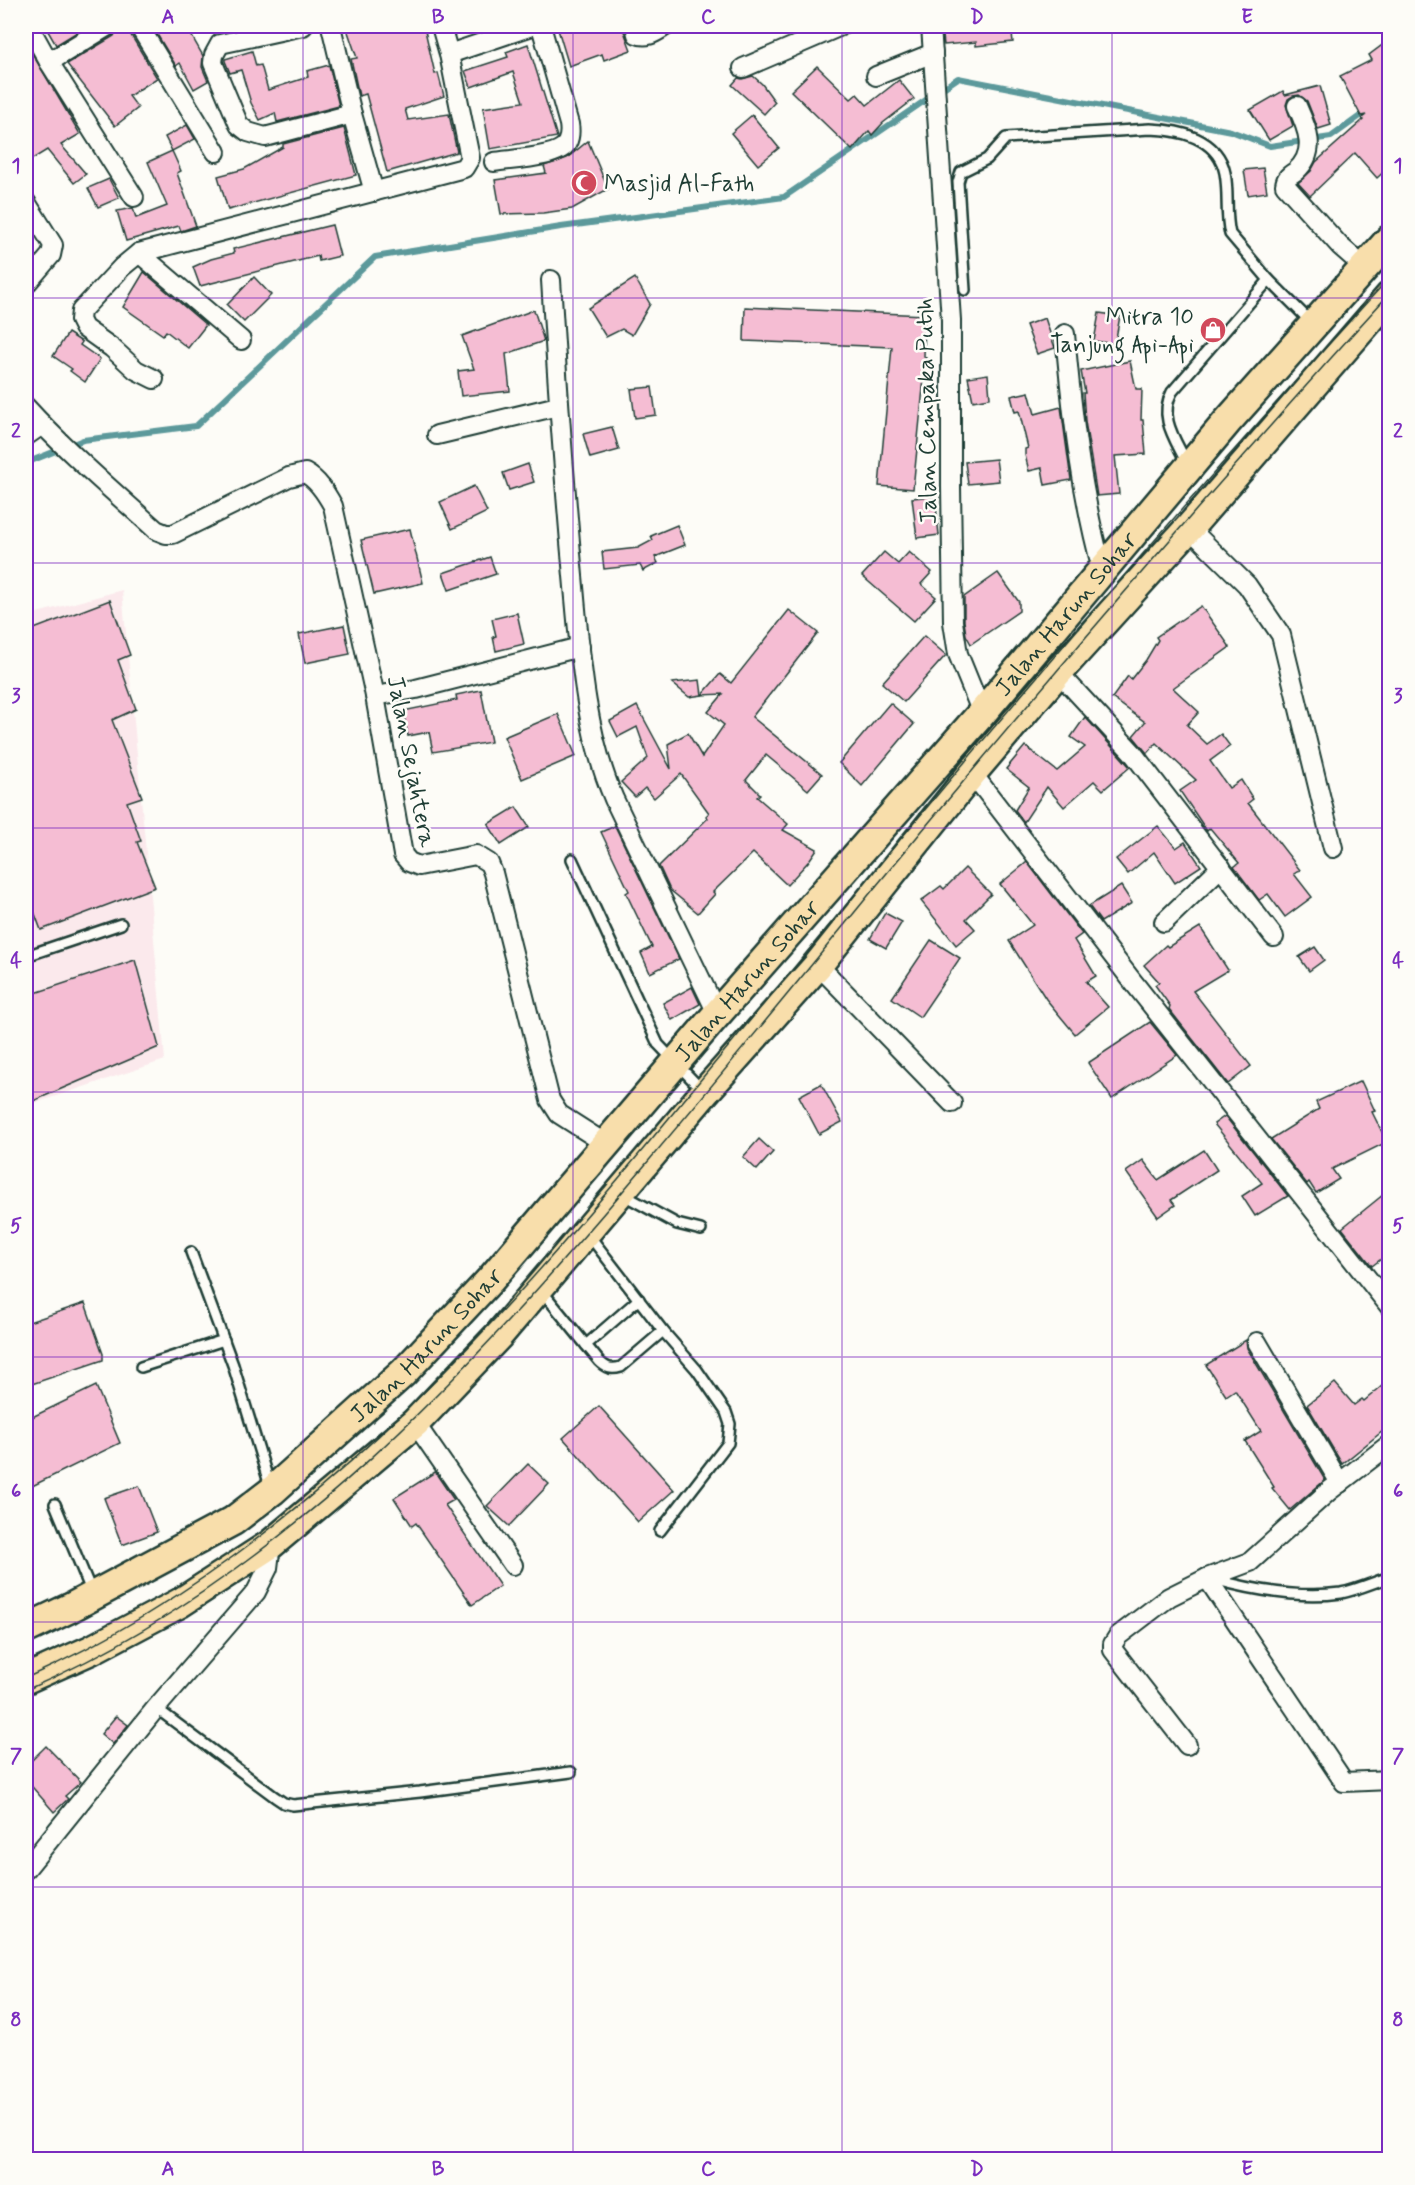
<svg xmlns="http://www.w3.org/2000/svg" width="1415" height="2185" viewBox="0 0 1415 2185" font-family="Mynerve,sans-serif">
  <rect width="100%" height="100%" fill="#fdfcf7"/>
  <filter id="ink" filterUnits="userSpaceOnUse"><feTurbulence type="fractalNoise" baseFrequency=".0167" numOctaves="2"/><feDisplacementMap in="SourceGraphic" scale="12" xChannelSelector="R" yChannelSelector="G"/><feConvolveMatrix kernelMatrix="1 2 1 2 8 2 1 2 1" color-interpolation-filters="sRGB"/></filter>
  <g filter="url(#ink)">
    <polygon fill="#fbe9ec" points="122,590 165,1060 26,1106 26,616"/>
    <g fill="none" stroke-linecap="round" stroke-linejoin="round">
      <polyline stroke="#5c999b" stroke-width="6" points="26,463 83,440 196,426 375,257 561,227 784,197 958,78 1231,131 1270,146 1331,137 1367,111"/>
    </g>
    <g fill="#f5bdd3" stroke="#1f3d34" stroke-width="1.5">
      <polygon points="45,26 87,26 56,45"/>
      <polygon points="119,26 128,26 129,32 157,78 129,96 138,108 115,126 67,64 114,36"/>
      <polygon points="152,26 186,26 203,56 202,67 208,81 194,89 180,63 176,66"/>
      <polygon points="346,26 424,26 435,74 438,73 444,96 405,109 408,120 449,114 457,152 387,172 366,94 359,96 351,59 357,58"/>
      <polygon points="557,26 622,26 631,50 604,60 602,54 569,66"/>
      <polygon points="942,26 1011,26 1013,42 976,46 976,42 944,45"/>
      <polygon points="1389,40 1389,167 1377,178 1355,153 1310,196 1298,183 1311,171 1316,162 1363,120 1362,118 1366,115 1361,116 1340,76 1372,60 1369,55"/>
      <polygon points="26,43 80,134 61,145 86,174 74,183 47,150 26,163"/>
      <polygon points="528,44 557,137 490,149 483,108 523,102 513,72 471,87 465,71 508,57 506,52"/>
      <polygon points="252,51 256,66 261,65 268,90 308,77 307,71 329,65 339,106 277,122 275,113 260,120 251,103 241,70 230,73 225,61 225,59"/>
      <polygon points="817,66 851,99 857,94 867,105 899,80 914,99 883,123 872,135 869,131 852,150 791,91"/>
      <polygon points="753,76 762,84 775,102 764,114 732,85 738,78 742,79"/>
      <polygon points="1320,86 1331,125 1318,129 1307,101 1299,95 1293,96 1288,99 1286,105 1293,126 1269,140 1250,110 1283,91 1285,95"/>
      <polygon points="752,115 779,148 758,165 731,133"/>
      <polygon points="187,125 195,139 172,151 165,137"/>
      <polygon points="344,128 356,175 228,210 218,176 244,169 283,147 283,144"/>
      <polygon points="588,141 608,189 572,209 543,213 501,214 495,180 546,173 544,166 567,158"/>
      <polygon points="172,151 181,171 177,173 196,226 181,231 179,226 126,241 117,211 133,208 136,218 167,206 148,162"/>
      <polygon points="1263,168 1267,192 1248,195 1244,170"/>
      <polygon points="109,179 119,198 98,207 88,188"/>
      <polygon points="332,225 340,256 319,261 318,256 200,286 193,267 211,259 234,253 233,249"/>
      <polygon points="144,272 206,325 188,348 166,331 163,335 123,307"/>
      <polygon points="254,277 271,295 244,322 227,305"/>
      <polygon points="635,278 650,304 632,335 622,329 606,337 588,308"/>
      <polygon points="745,307 925,315 924,357 926,358 913,489 879,486 892,347 744,341"/>
      <polygon points="534,310 544,341 506,354 510,391 461,396 458,371 474,369 462,336"/>
      <polygon points="1099,313 1120,316 1115,344 1094,341"/>
      <polygon points="1045,318 1055,348 1037,354 1026,325"/>
      <polygon points="68,333 82,342 80,345 100,359 85,382 70,371 72,369 53,356"/>
      <polygon points="1130,361 1136,389 1142,389 1141,420 1143,420 1146,454 1115,456 1119,494 1097,496 1085,421 1083,393 1085,393 1081,371"/>
      <polygon points="988,374 990,398 973,401 968,377"/>
      <polygon points="652,387 656,415 635,418 631,389"/>
      <polygon points="1029,392 1035,414 1061,407 1071,480 1045,485 1042,468 1029,471 1025,455 1025,449 1028,448 1019,411 1015,412 1011,396"/>
      <polygon points="612,427 619,450 590,458 583,434"/>
      <polygon points="996,459 999,481 968,484 965,462"/>
      <polygon points="528,464 534,482 509,490 503,473"/>
      <polygon points="474,486 487,512 452,529 440,502"/>
      <polygon points="935,496 939,535 917,538 912,498"/>
      <polygon points="677,525 685,545 655,557 658,563 643,571 640,565 604,569 602,552 638,548 653,540 651,536"/>
      <polygon points="410,529 423,583 374,594 361,540"/>
      <polygon points="884,552 898,564 909,552 932,572 921,584 936,597 914,621 862,576"/>
      <polygon points="490,557 496,574 449,590 443,573"/>
      <polygon points="998,573 1019,602 1019,611 971,644 966,635 964,621 964,597"/>
      <polygon points="110,600 130,655 118,660 136,709 112,720 142,797 127,802 141,841 137,842 155,887 41,930 26,890 26,632"/>
      <polygon points="1201,606 1230,647 1173,688 1199,712 1187,725 1207,744 1221,734 1230,746 1210,761 1229,788 1241,780 1253,799 1248,803 1300,870 1294,874 1312,897 1285,917 1268,894 1259,900 1234,867 1239,863 1210,828 1207,831 1180,791 1196,780 1156,743 1147,753 1133,736 1145,722 1112,698 1128,676 1131,679 1146,660 1158,640 1156,637"/>
      <polygon points="789,610 818,633 752,717 822,774 808,790 766,755 746,780 760,794 757,797 788,824 783,830 817,849 808,862 787,885 753,853 713,892 715,894 698,913 670,890 659,866 708,818 706,816 709,813 681,774 654,798 645,788 635,797 621,782 648,758 637,727 618,737 610,721 637,706 671,769 668,744 688,733 702,757 724,725 708,712 723,694 702,695 720,674 731,683"/>
      <polygon points="517,613 524,644 496,651 493,637 496,636 492,619"/>
      <polygon points="344,625 350,654 305,663 299,634"/>
      <polygon points="924,636 946,655 904,702 882,683"/>
      <polygon points="700,680 702,695 689,697 672,683"/>
      <polygon points="481,690 491,742 433,752 429,732 408,736 403,711 457,700 456,695"/>
      <polygon points="890,703 914,724 862,786 839,763"/>
      <polygon points="558,714 576,756 522,779 504,737"/>
      <polygon points="1085,717 1130,767 1103,790 1094,781 1064,807 1047,787 1024,822 1015,810 1029,787 1006,769 1025,746 1057,771 1085,747 1071,737"/>
      <polygon points="516,807 529,827 501,845 488,824"/>
      <polygon points="615,826 679,959 650,973 641,953 652,947 626,893 629,891 601,832"/>
      <polygon points="1158,826 1176,848 1185,842 1201,866 1175,883 1154,852 1128,874 1116,859"/>
      <polygon points="1027,862 1082,934 1074,940 1096,976 1086,982 1108,1007 1075,1034 1046,999 1009,941 1033,925 1000,884"/>
      <polygon points="965,868 991,894 966,919 975,929 956,945 921,901 941,886 944,889"/>
      <polygon points="1121,886 1132,903 1101,922 1089,906"/>
      <polygon points="885,913 902,922 886,948 870,939"/>
      <polygon points="1200,927 1228,970 1193,991 1251,1066 1228,1084 1169,1009 1170,1006 1155,985 1159,982 1144,965 1166,945 1168,947"/>
      <polygon points="931,940 960,958 920,1017 892,998"/>
      <polygon points="1315,947 1324,960 1309,971 1299,957"/>
      <polygon points="135,960 159,1047 26,1104 26,996"/>
      <polygon points="692,987 700,1004 672,1020 663,1003"/>
      <polygon points="1150,1022 1177,1055 1112,1099 1088,1063"/>
      <polygon points="1361,1081 1375,1111 1372,1112 1387,1142 1332,1169 1339,1179 1316,1193 1309,1182 1307,1184 1271,1139 1319,1109 1316,1102"/>
      <polygon points="821,1084 842,1122 819,1134 799,1096"/>
      <polygon points="1225,1116 1288,1196 1255,1216 1242,1196 1262,1183 1214,1124"/>
      <polygon points="759,1139 773,1152 757,1170 743,1157"/>
      <polygon points="1204,1150 1217,1170 1171,1200 1175,1205 1158,1217 1126,1172 1143,1160 1158,1180"/>
      <polygon points="1389,1190 1389,1253 1372,1266 1342,1228"/>
      <polygon points="85,1303 103,1354 103,1360 26,1386 26,1323"/>
      <polygon points="1246,1340 1247,1348 1325,1480 1290,1510 1272,1488 1274,1487 1245,1441 1261,1431 1235,1390 1226,1396 1206,1365"/>
      <polygon points="1389,1380 1389,1426 1342,1464 1307,1405 1335,1383 1354,1405 1362,1399 1364,1401"/>
      <polygon points="96,1386 120,1443 26,1489 26,1420"/>
      <polygon points="599,1406 674,1490 638,1522 563,1438"/>
      <polygon points="528,1464 549,1484 509,1526 487,1506"/>
      <polygon points="435,1472 454,1500 445,1505 500,1586 472,1605 416,1523 412,1526 394,1498"/>
      <polygon points="139,1486 157,1532 122,1545 104,1498"/>
      <polygon points="116,1716 128,1725 113,1744 101,1734"/>
      <polygon points="46,1746 81,1782 65,1796 68,1799 54,1812 26,1780 26,1766"/>
    </g>
    <g fill="none" stroke-linecap="round" stroke-linejoin="round">
      <defs>
        <g id="service">
          <path d="M965,290l-7,-108 3,-10 26,-13 19,-21 144,-9c30,1 68,9 75,44 4,20 0,41 5,61l39,46 42,42"/>
          <path d="M1187,464c-11,-24 -29,-46 -15,-72l97,-112"/>
          <polyline points="572,859 658,1044 703,1091"/>
          <polyline points="26,956 121,924"/>
          <polyline points="622,1194 677,1224 701,1230"/>
          <polyline points="588,1234 663,1331 697,1370 726,1412 730,1424 728,1443 660,1531"/>
          <polyline points="191,1252 233,1365 270,1486"/>
          <path d="M542,1291l57,70c7,7 12,9 22,6l42,-36"/>
          <polyline points="586,1345 639,1299"/>
          <polyline points="141,1367 224,1340"/>
          <polyline points="55,1504 92,1593"/>
          <path d="M1213,1579c40,11 86,20 128,14 16,-3 33,-11 49,-16"/>
          <polyline points="156,1708 275,1797 284,1803 293,1805 420,1792 571,1772"/>
        </g>
        <g id="minor">
          <polyline points="29,26 49,62 134,197"/>
          <polyline points="139,26 216,152"/>
          <polyline points="303,26 220,44 214,55 213,63 239,125 248,132 265,137 352,114"/>
          <polyline points="331,26 352,114 374,192"/>
          <path d="M635,26l2,8c11,5 20,-3 29,-8"/>
          <polyline points="931,26 951,320 951,487 953,622 958,654 982,713"/>
          <polyline points="449,54 532,26"/>
          <polyline points="49,62 108,26"/>
          <polyline points="743,68 841,26"/>
          <polyline points="876,76 933,53"/>
          <path d="M1297,106c10,22 21,45 -1,65 -6,4 -10,6 -11,14l55,61 24,21"/>
          <path d="M494,162c17,-3 65,-4 73,-19 3,-6 3,-13 2,-19l-28,-98"/>
          <polyline points="26,202 53,245 51,255 26,284"/>
          <polyline points="139,253 122,267 81,311 80,320 84,328 112,348 136,370 154,379"/>
          <path d="M551,280c6,99 13,197 22,296 7,75 11,153 41,223l103,214"/>
          <path d="M1065,334c7,79 16,158 37,235"/>
          <polyline points="241,340 139,253 464,168 470,158 449,54 441,26"/>
          <path d="M26,407c40,44 86,83 130,123l10,4h7l116,-57 16,-4c13,7 21,20 28,33l42,190 28,159 6,7 10,4 57,-11 13,8 4,10 57,227 9,14 47,30"/>
          <polyline points="437,435 558,406"/>
          <polyline points="26,436 42,425"/>
          <polyline points="1189,528 1247,585 1281,635 1333,848"/>
          <polyline points="1058,672 1132,752 1274,937"/>
          <polyline points="375,696 416,689 580,647"/>
          <polyline points="972,773 1130,978 1390,1307"/>
          <polyline points="1164,922 1221,867"/>
          <polyline points="818,965 952,1103"/>
          <polyline points="1257,1342 1340,1483"/>
          <polyline points="415,1423 513,1565"/>
          <polyline points="1207,1578 1344,1782 1390,1780"/>
          <polyline points="1187,1745 1113,1650 1113,1644 1118,1636 1169,1597 1207,1578 1250,1562 1329,1491 1390,1444"/>
          <polyline points="26,1869 156,1708 256,1592 268,1568 271,1544"/>
        </g>
        <g id="trunk">
          <path id="s1" d="M26,1629l44,-21 163,-87 39,-30 131,-118 88,-94 220,-258 271,-308 245,-291 163,-183"/>
          <polyline points="26,1679 91,1650 180,1603 271,1544 415,1423 499,1335 705,1092 818,965 972,773 1058,672 1189,528 1390,296"/>
        </g>
      </defs>
      <use href="#service" stroke="#1f3d34" stroke-width="14"/>
      <use href="#minor" stroke="#1f3d34" stroke-width="22"/>
      <use href="#trunk" stroke="#1f3d34" stroke-width="33"/>
      <use href="#service" stroke="#fdfcf7" stroke-width="9"/>
      <use href="#minor" stroke="#fdfcf7" stroke-width="18"/>
      <use href="#trunk" stroke="#f8deab" stroke-width="28"/>
      <g stroke="#1f3d34" stroke-width="1.5">
        <path d="M26,1678c264,-118 462,-341 643,-560 59,-71 118,-142 177,-213 176,-214 357,-424 544,-628"/>
        <path d="M26,1690c252,-109 445,-319 619,-525 77,-91 152,-182 227,-274 168,-203 340,-403 518,-598"/>
      </g>
    </g>
  </g>
  <path fill="none" stroke="#7b2cbf" stroke-width="1.5" stroke-opacity="0.55" d="M303,26v2134M573,26v2134M842,26v2134M1112,26v2134M26,298h1364M26,563h1364M26,828h1364M26,1092h1364M26,1357h1364M26,1622h1364M26,1887h1364"/>
  <defs>
    <symbol id="mosque-disc" viewBox="-11 -11 22 22"><circle r="9.5" fill="#d1495b" stroke="#fdfcf7"/><path d="M3.5-4.9A6 6 0 1 0 3.5 4.9A5 5 0 1 1 3.5-4.9Z" fill="#fff"/></symbol>
    <symbol id="shop-disc" viewBox="-11 -11 22 22"><circle r="9.5" fill="#d1495b" stroke="#fdfcf7"/><path d="M-5-2.5h2.3a2.7 3.5 0 0 1 5.4 0H5L5.5 6h-11ZM-1.5-2.5h3a1.5 2.3 0 0 0-3 0Z" fill="#fff"/></symbol>
  </defs>
  <g fill-rule="evenodd">
    <use href="#mosque-disc" x="569" y="168" width="30" height="30"/>
    <use href="#shop-disc" x="1198" y="315" width="30" height="30"/>
  </g>
  <g text-anchor="middle" stroke-width="5" stroke-linejoin="round" paint-order="stroke">
    <g font-size="24" fill="#1f3d34" stroke="#fdfcf7" text-anchor="start">
      <text x="604" y="191">Masjid Al-Fath</text>
      <text x="1194" y="324" text-anchor="end">Mitra 10<tspan x="1194" dy="28">Tanjung Api-Api</tspan></text>
    </g>
    <g font-size="24" fill="#1f3d34" stroke="#fdfcf7">
      <text transform="translate(926 411) rotate(-91)" y="8">Jalan Cempaka Putih</text>
      <text dy="8" stroke="none"><textPath href="#s1" startOffset="1467">Jalan Harun Sohar</textPath></text>
      <text transform="translate(412 761) rotate(79)" y="8">Jalan Sejahtera</text>
      <text dy="8" stroke="none"><textPath href="#s1" startOffset="981">Jalan Harun Sohar</textPath></text>
      <text dy="8" stroke="none"><textPath href="#s1" startOffset="495">Jalan Harun Sohar</textPath></text>
    </g>
  </g>
  <rect width="1415" height="2185" fill="none" stroke="#fdfcf7" stroke-width="66"/>
  <rect x="33" y="33" width="1349" height="2119" fill="none" stroke="#7b2cbf" stroke-width="2"/>
  <g font-size="20" text-anchor="middle" font-weight="bold" fill="#7b2cbf">
    <text x="168" y="23">A</text>
    <text x="438" y="23">B</text>
    <text x="708" y="23">C</text>
    <text x="977" y="23">D</text>
    <text x="1247" y="23">E</text>
    <text x="16" y="172">1</text>
    <text x="1398" y="172">1</text>
    <text x="16" y="437">2</text>
    <text x="1398" y="437">2</text>
    <text x="16" y="702">3</text>
    <text x="1398" y="702">3</text>
    <text x="16" y="967">4</text>
    <text x="1398" y="967">4</text>
    <text x="16" y="1232">5</text>
    <text x="1398" y="1232">5</text>
    <text x="16" y="1497">6</text>
    <text x="1398" y="1497">6</text>
    <text x="16" y="1762">7</text>
    <text x="1398" y="1762">7</text>
    <text x="16" y="2026">8</text>
    <text x="1398" y="2026">8</text>
    <text x="168" y="2175">A</text>
    <text x="438" y="2175">B</text>
    <text x="708" y="2175">C</text>
    <text x="977" y="2175">D</text>
    <text x="1247" y="2175">E</text>
  </g>
</svg>
